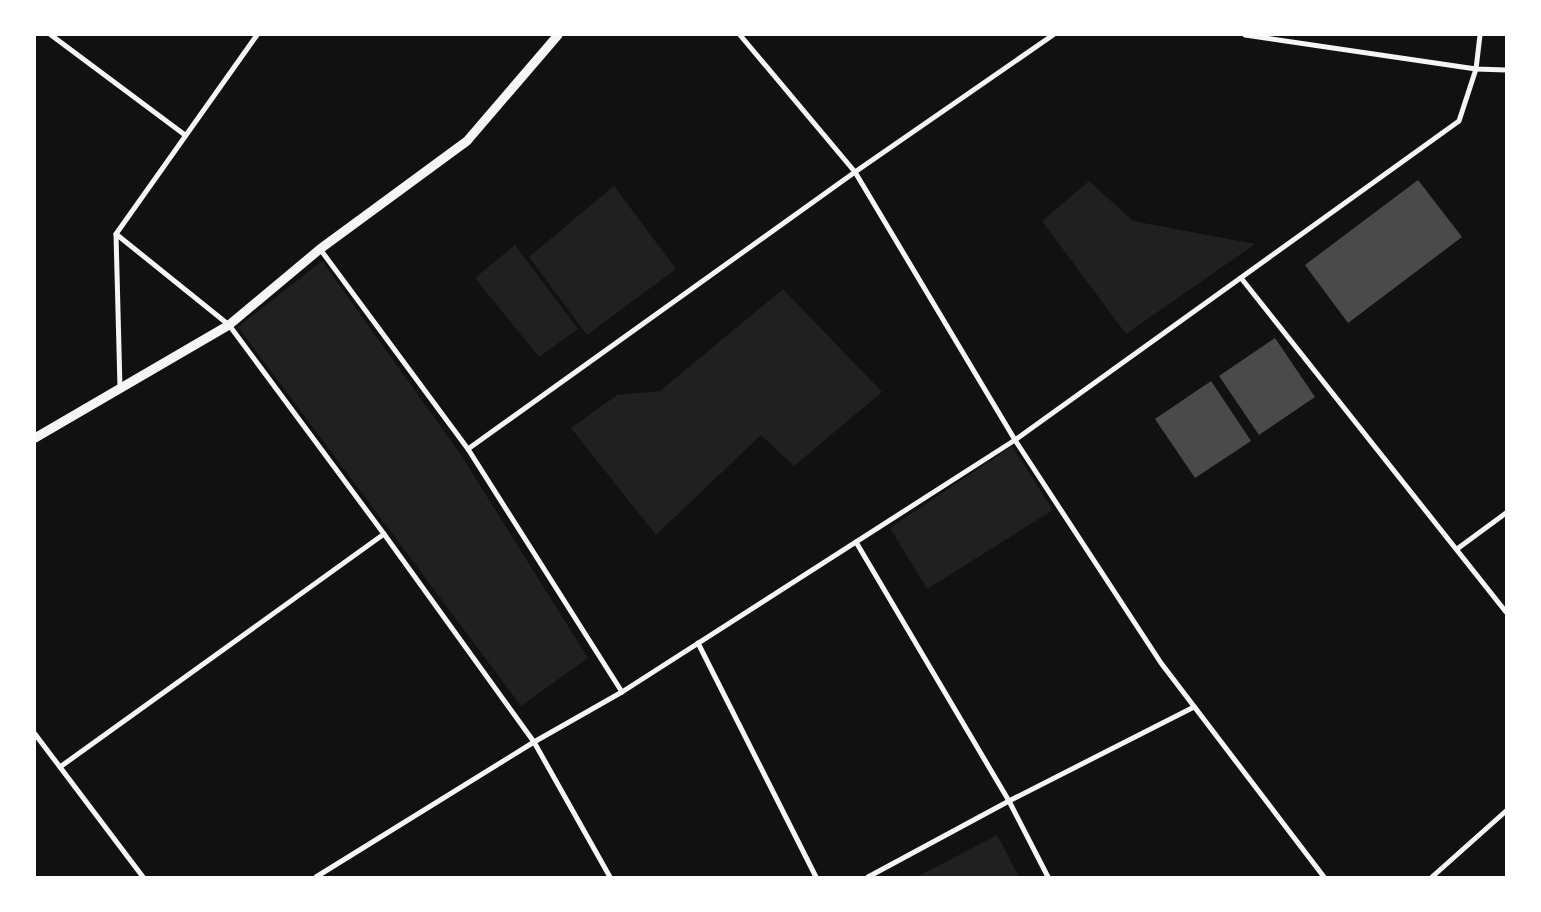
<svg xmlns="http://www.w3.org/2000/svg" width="1541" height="912" viewBox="0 0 1541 912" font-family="Jost,sans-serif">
  <rect width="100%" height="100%" fill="#111"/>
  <g fill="#202020">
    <polygon points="1089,181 1133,221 1255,244 1126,334 1042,221"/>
    <polygon points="614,186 676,269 587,335 529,257"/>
    <polygon points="515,245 578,329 539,357 475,278"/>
    <polygon points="322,261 461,455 588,658 521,706 238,327"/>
    <polygon points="783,289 882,392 794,466 761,435 656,535 571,428 617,395 660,391"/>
    <polygon points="1012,446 1053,510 927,589 890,528"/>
    <polygon points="997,835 1019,877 917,877"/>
  </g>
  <g fill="#4a4a4a">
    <polygon points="1418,180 1462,237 1348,323 1305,265"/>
    <polygon points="1275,338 1315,397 1259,435 1219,376"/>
    <polygon points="1211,381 1251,441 1195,478 1155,419"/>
  </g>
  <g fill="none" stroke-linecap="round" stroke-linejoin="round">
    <g stroke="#f5f5f5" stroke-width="5">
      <polyline points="51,35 185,135"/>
      <polyline points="740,35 855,172 1015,440 1161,663 1324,877"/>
      <polyline points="1245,35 1476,69 1506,70"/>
      <polyline points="116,234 229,325 384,534 534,742 610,877"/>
      <polyline points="320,249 468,449 622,692"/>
      <polyline points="1241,278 1506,612"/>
      <polyline points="120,388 116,234 257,35"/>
      <polyline points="468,449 855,172 1053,35"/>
      <polyline points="856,542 1009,801 1048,877"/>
      <polyline points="1457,549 1506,513"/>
      <polyline points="698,643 816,877"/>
      <polyline points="35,734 143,877"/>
      <polyline points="60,767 384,534"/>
      <polyline points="316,877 534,742 622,692 1015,440 1459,121 1476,69 1480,35"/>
      <polyline points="868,877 1009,801 1194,707"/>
      <polyline points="1432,877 1506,811"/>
    </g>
    <polyline stroke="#f5f5f5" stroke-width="9" points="35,438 229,325 320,249 467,141 558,35"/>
  </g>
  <rect width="1541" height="912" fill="none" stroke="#ffffff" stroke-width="72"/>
</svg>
